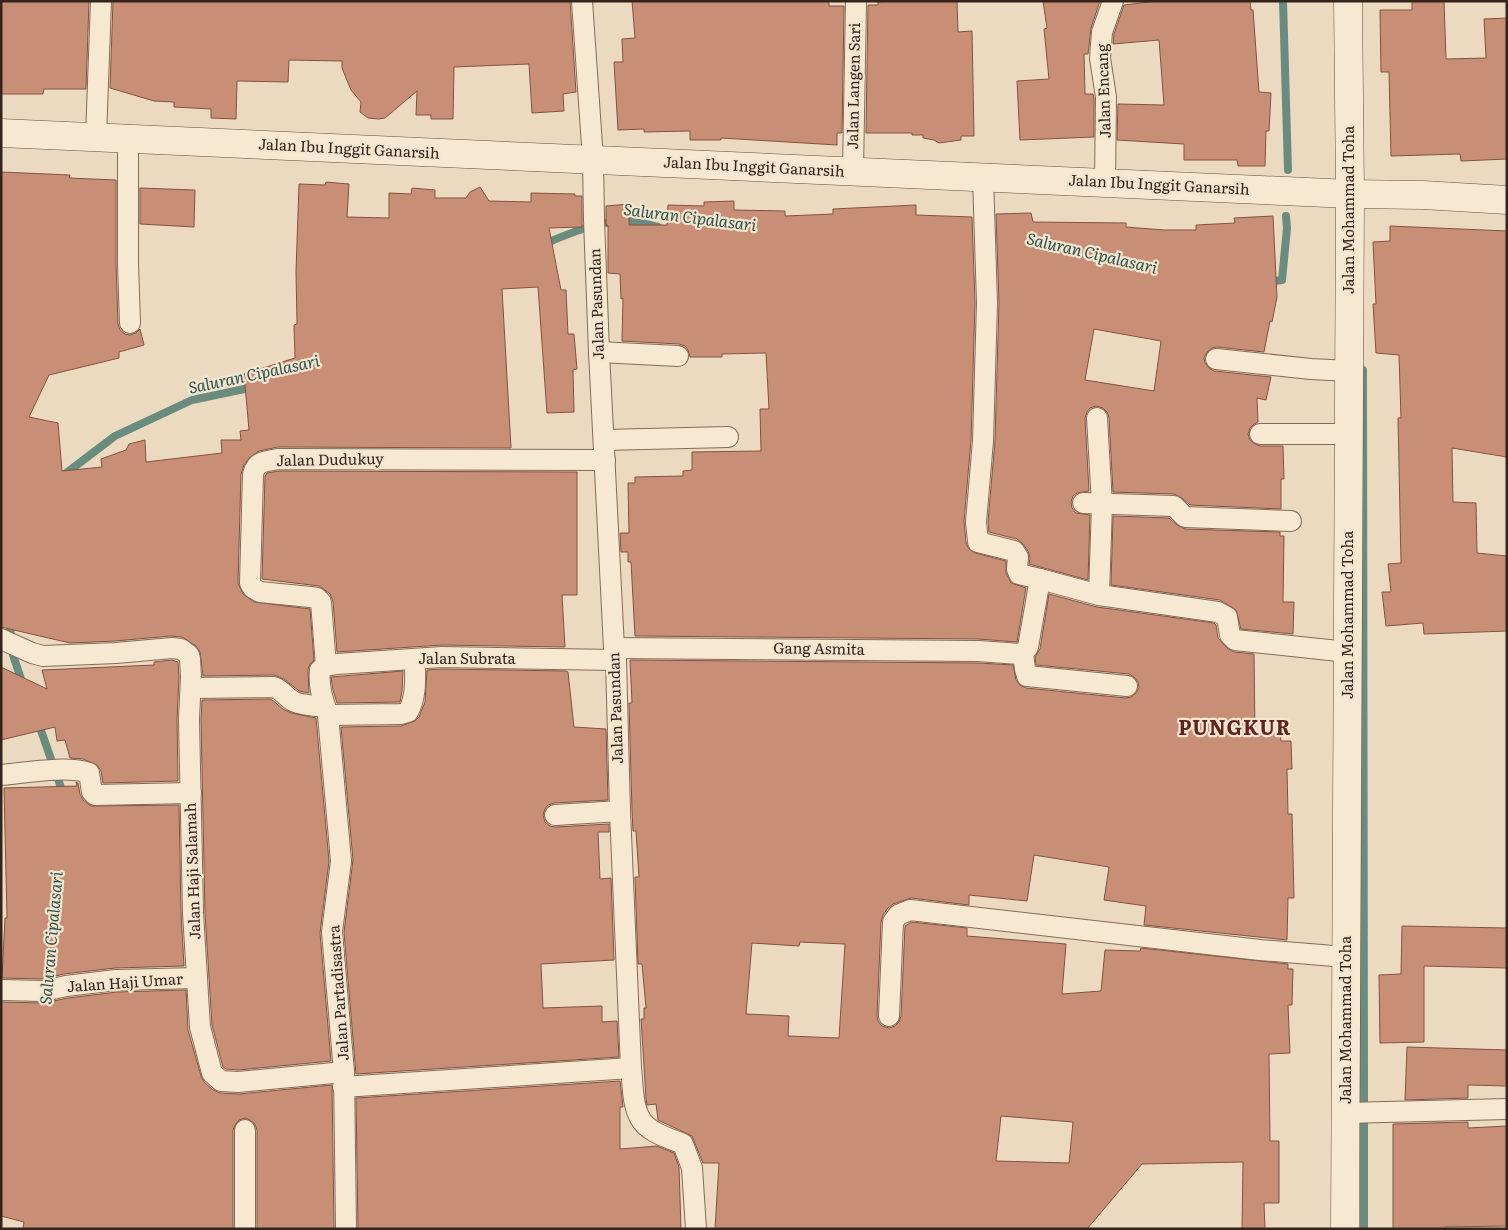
<svg xmlns="http://www.w3.org/2000/svg" width="1508" height="1230" viewBox="0 0 1508 1230" font-family="Literata,serif">
  <rect width="100%" height="100%" fill="#ecdac0"/>
  <g fill="none" stroke-linecap="round" stroke-linejoin="round">
    <g stroke="#6a8c7f" stroke-width="8">
      <polyline points="1283,1 1288,170"/>
      <path d="M544,244c29,-12 58,-25 91,-23 7,1 15,4 23,6"/>
      <polyline points="1267,282 1282,280 1287,228 1286,216"/>
      <polyline points="1363,370 1364,1106"/>
      <polyline points="61,477 115,436 192,400 254,387"/>
      <polyline points="9,619 13,655 23,685"/>
      <polyline points="38,722 64,796"/>
      <polyline points="1364,1119 1364,1229"/>
    </g>
  </g>
  <g fill="#c98f76" stroke="#83523f" fill-rule="evenodd">
    <polygon points="1,1 89,1 86,89 44,89 43,94 1,94"/>
    <polygon points="113,1 570,1 576,92 563,94 564,111 532,113 529,64 454,67 453,119 431,119 431,115 416,115 417,91 385,118 378,119 368,118 360,112 361,102 351,90 342,68 342,61 289,60 288,82 237,81 236,119 211,118 211,109 174,107 174,102 154,101 110,88"/>
    <polygon points="632,1 829,1 829,6 844,6 842,133 837,133 837,145 721,138 721,140 690,140 690,131 644,132 644,129 618,130 614,62 623,62 622,39 635,38"/>
    <polygon points="888,1 957,1 958,32 972,31 974,136 961,136 961,140 939,143 934,140 923,138 923,135 912,135 912,133 866,133 868,5 878,5 878,2"/>
    <polygon points="1043,1 1100,1 1091,28 1088,54 1084,54 1085,94 1093,94 1094,98 1094,137 1020,140 1017,81 1049,79 1044,29 1047,28"/>
    <polygon points="1157,1 1250,1 1251,10 1253,10 1259,92 1271,93 1269,131 1266,131 1265,166 1238,166 1237,160 1184,160 1184,144 1117,140 1118,104 1164,105 1159,40 1113,44 1114,34 1124,5"/>
    <polygon points="1412,1 1444,1 1446,59 1486,58 1484,19 1507,18 1507,159 1461,161 1460,154 1391,156 1389,72 1381,72 1380,10 1412,10"/>
    <polygon points="1,172 70,175 69,178 116,180 116,263 118,324 120,330 125,334 130,335 136,333 140,329 144,345 119,352 119,358 49,375 29,417 58,423 62,471 102,467 101,459 126,450 129,444 145,440 146,462 222,453 221,440 241,440 240,431 249,430 244,374 295,358 294,325 297,324 296,272 299,184 325,185 326,182 349,184 347,217 389,218 389,193 411,194 412,188 435,190 435,198 466,198 470,192 480,187 489,201 531,202 531,193 575,194 575,196 582,196 582,227 549,228 561,290 566,290 568,334 574,334 577,369 573,370 574,412 547,413 538,287 502,289 511,448 278,447 259,451 249,458 244,465 241,474 238,583 243,594 254,602 310,609 314,660 310,664 308,669 309,693 299,691 284,679 274,675 203,676 200,652 196,646 182,637 171,636 115,641 70,643 1,627"/>
    <polygon points="140,188 195,190 194,227 140,224"/>
    <polygon points="734,201 734,210 785,211 785,216 833,214 833,209 916,205 916,215 972,217 975,303 971,440 964,521 966,543 969,549 975,553 1006,561 1006,573 1011,583 1026,588 1017,642 978,639 635,636 631,562 628,562 628,552 621,552 620,533 629,533 628,483 635,483 635,477 683,476 683,471 692,470 692,452 761,451 760,409 769,409 766,353 722,354 722,357 690,357 688,350 685,346 679,344 622,341 623,298 621,299 620,274 608,273 608,225 606,225 606,206 629,204 629,225 667,225 668,205 704,206 704,202"/>
    <path d="M1031,213l2,9 93,1v4l38,3h32v-5l39,-2 -1,-5 39,-2 4,81 -5,25 -2,-1 -6,31 -47,-5 -5,1 -5,4 -3,6 1,5 4,5 5,3 57,6 -5,23 -9,-2 1,24 -4,2 -4,4 -2,6 2,6 5,4 5,2h23l1,33h-3v30l-91,-4 -8,-7 -8,-4 -61,-2 -4,-75 -2,-5 -4,-4 -7,-2 -6,2 -3,4 -2,6 4,73 -12,2 -4,3 -2,6 1,6 4,5 14,2 -2,65 -59,-16 1,-6 -2,-7 -5,-7 -6,-5 -28,-7 -1,-10 7,-81 4,-138 -3,-89zM1094,329l67,12 -7,50 -69,-11z"/>
    <polygon points="1390,226 1507,231 1507,457 1452,448 1453,502 1476,503 1477,553 1507,556 1507,631 1424,634 1423,623 1386,626 1382,592 1391,592 1388,564 1401,563 1398,418 1401,418 1399,355 1376,353 1373,304 1376,304 1373,242 1390,241"/>
    <polygon points="279,471 577,472 577,595 562,595 565,647 442,645 337,652 333,601 330,594 325,590 319,586 262,579 265,476 267,473"/>
    <polygon points="1113,516 1169,518 1177,525 1185,529 1280,532 1280,536 1284,536 1283,602 1294,602 1293,634 1241,629 1236,610 1220,600 1111,585"/>
    <path d="M1049,594l48,13 117,16 2,2 2,13 9,10 7,4 20,2 1,80 25,-1 1,8h10l1,28h-5l1,45h4l2,84h-6l-1,42 -143,-15 2,-19 -42,-6 5,-33 -75,-12 -7,46 -58,-6v10l-58,-7 -18,6 -5,4 -5,7 -2,7 -4,94 1,5 4,5 7,2 6,-2 4,-4 2,-6 4,-90 7,-4 55,6v8l99,8 -4,50 39,-3 4,-41 35,1 1,-3 147,16v5h5l-1,36h-4l2,48 -21,1 1,87h9v62h-15l1,26h-23l1,-67 -101,2 -55,65h-372l4,-66h-16l-11,-27 -34,-16 -2,-16 -9,1 -1,-7 -5,-79h3v-11h2l-4,-44h-4l-3,-87h4l-3,-46h-3l-1,-20 -3,-108h3l-2,-43 348,3 35,2 3,15 4,5 6,3 100,10 5,-1 5,-4 3,-5 -1,-6 -4,-5 -5,-3 -93,-9 -1,-8 5,-8zM800,942l45,2 -6,94 -51,-2 1,-20 -43,-2 6,-71 47,3zM1001,1116l72,6 -4,41 -73,-2z"/>
    <polygon points="172,660 178,662 179,677 177,719 178,781 103,783 101,771 97,765 83,759 70,758 65,740 57,741 55,727 1,740 1,667 47,689 42,670 154,665 154,662"/>
    <polygon points="442,669 566,671 568,672 574,727 606,729 608,800 554,803 548,805 545,809 543,815 545,822 550,826 555,827 609,824 609,832 598,832 600,879 611,878 614,960 541,964 543,1008 602,1006 602,1022 617,1021 619,1057 356,1074 344,932 353,860 341,727 401,726 415,721 419,717 425,702 427,670"/>
    <polygon points="403,671 402,691 400,702 337,703 333,690 331,677"/>
    <polygon points="271,699 283,709 291,713 316,718 329,861 320,933 331,1061 238,1070 226,1069 223,1067 212,1025 205,913 201,719 202,700"/>
    <polygon points="76,782 78,783 80,794 83,800 91,806 179,805 181,913 184,966 115,968 64,974 43,979 2,978 5,918 7,918 4,788 77,786"/>
    <polygon points="1402,926 1507,928 1507,968 1424,966 1424,1042 1380,1043 1379,975 1401,974"/>
    <polygon points="186,990 188,1030 201,1076 204,1082 213,1090 220,1093 239,1094 332,1085 334,1229 257,1229 257,1130 255,1124 250,1120 245,1118 239,1120 235,1125 233,1130 233,1229 23,1229 24,1222 1,1216 1,1002 44,1003 68,998 117,992"/>
    <polygon points="1407,1047 1507,1050 1507,1086 1468,1085 1468,1098 1405,1100"/>
    <polygon points="620,1081 623,1107 620,1107 620,1149 657,1146 674,1153 679,1167 681,1229 358,1229 356,1098"/>
    <polygon points="1468,1122 1468,1128 1507,1126 1507,1226 1445,1227 1445,1229 1393,1229 1393,1124"/>
  </g>
  <g fill="none" stroke-linecap="round" stroke-linejoin="round">
    <defs>
      <g id="street">
        <path d="M582,1l11,159 1,60 5,132 15,296 2,12 4,151 11,257c2,16 1,36 9,50 7,14 29,20 43,26l9,24 4,61"/>
        <polyline points="96,137 101,1"/>
        <polyline points="128,139 128,263 130,323"/>
        <polyline points="853,171 856,1"/>
        <polyline points="983,177 987,303 983,441 976,522 978,542 1014,551 1018,557 1017,569 1019,574 1040,579"/>
        <polyline points="1105,183 1106,97 1100,58 1102,32 1113,1"/>
        <polyline points="599,352 678,356"/>
        <polyline points="1216,359 1311,369 1349,371"/>
        <polyline points="1097,418 1102,504 1099,595"/>
        <polyline points="1260,434 1349,434"/>
        <polyline points="604,440 728,437"/>
        <polyline points="1083,503 1174,506 1185,517 1291,521"/>
        <polyline points="1,639 32,653 43,656 116,653 172,648 181,649 189,655 190,659 191,677 189,719 193,913 200,1027 212,1073 221,1081 238,1082 344,1072"/>
        <polyline points="614,648 978,651 1020,654 1023,653"/>
        <path d="M326,666l-5,-64 -4,-4 -7,-1 -50,-5 -7,-4 -3,-5 3,-109c4,-14 12,-12 25,-15l327,1"/>
        <polyline points="1127,686 1027,676 1025,669 1023,653 1028,647 1040,579 1099,595 1218,612 1227,617 1230,635 1235,640 1348,652"/>
        <path d="M191,688l83,-1c10,4 11,10 19,14 6,4 24,5 32,6"/>
        <path d="M328,715l73,-1 7,-2c9,-16 7,-35 7,-53"/>
        <path d="M1,775c24,-2 66,-10 88,-2l3,19 3,3 96,-2"/>
        <polyline points="555,815 620,811"/>
        <polyline points="1,990 44,991 66,986 116,980 197,978"/>
        <polyline points="889,1016 893,922 898,915 910,910 1260,950 1346,957"/>
        <polyline points="343,1087 631,1068"/>
        <polyline points="1345,1113 1507,1109"/>
        <polyline points="245,1229 245,1130"/>
        <path d="M346,1229l-2,-157 -12,-140 9,-71 -13,-146c-5,-15 -10,-29 -8,-45l6,-4 11,-2 105,-7 174,3"/>
      </g>
      <g id="secondary">
        <polyline points="1,133 1350,194 1423,195 1507,200"/>
        <polyline points="1345,1229 1350,194 1348,1"/>
      </g>
    </defs>
    <use href="#street" stroke="#846b58" stroke-width="22"/>
    <use href="#secondary" stroke="#664c3c" stroke-width="29"/>
    <use href="#street" stroke="#f7e8d2" stroke-width="20"/>
    <use href="#secondary" stroke="#f7e8d2" stroke-width="28"/>
  </g>
  <g text-anchor="middle" stroke-width="4.5" stroke-linejoin="round" paint-order="stroke">
    <g font-size="15" fill="#34251c" stroke="#f4e5cf">
      <text transform="translate(854 86) rotate(-89)" y="5">Jalan Langen Sari</text>
      <text transform="translate(1104 91) rotate(-92)" y="5">Jalan Encang</text>
      <text transform="translate(349 149) rotate(3)" y="5">Jalan Ibu Inggit Ganarsih</text>
      <text transform="translate(754 167) rotate(3)" y="5">Jalan Ibu Inggit Ganarsih</text>
      <text transform="translate(1159 185) rotate(3)" y="5">Jalan Ibu Inggit Ganarsih</text>
      <text transform="translate(1349 210) rotate(-90)" y="5">Jalan Mohammad Toha</text>
      <text transform="translate(597 304) rotate(-92)" y="5">Jalan Pasundan</text>
      <text transform="translate(330 460) rotate(-1)" y="5">Jalan Dudukuy</text>
      <text transform="translate(1348 615) rotate(-90)" y="5">Jalan Mohammad Toha</text>
      <text transform="translate(819 649) rotate(1)" y="5">Gang Asmita</text>
      <text x="467" y="664">Jalan Subrata</text>
      <text transform="translate(616 708) rotate(-92)" y="5">Jalan Pasundan</text>
      <text transform="translate(193 871) rotate(-92)" y="5">Jalan Haji Salamah</text>
      <text transform="translate(125 983) rotate(-4)" y="5">Jalan Haji Umar</text>
      <text transform="translate(339 993) rotate(-94)" y="5">Jalan Partadisastra</text>
      <text transform="translate(1346 1020) rotate(-90)" y="5">Jalan Mohammad Toha</text>
    </g>
    <g font-size="16" font-style="italic" fill="#2c544d" stroke="#f4e5cf">
      <text transform="translate(690 217) rotate(7)" y="6">Saluran Cipalasari</text>
      <text transform="translate(1092 253) rotate(13)" y="6">Saluran Cipalasari</text>
      <text transform="translate(254 374) rotate(-12)" y="6">Saluran Cipalasari</text>
      <text transform="translate(51 938) rotate(-85)" y="6">Saluran Cipalasari</text>
    </g>
    <g font-size="20" font-weight="bold" letter-spacing="1" fill="#60231d" stroke="#f4e5cf">
      <text x="1235" y="735">PUNGKUR</text>
    </g>
  </g>
  <rect width="1508" height="1230" fill="none" stroke="#34251c" stroke-width="5"/>
</svg>
